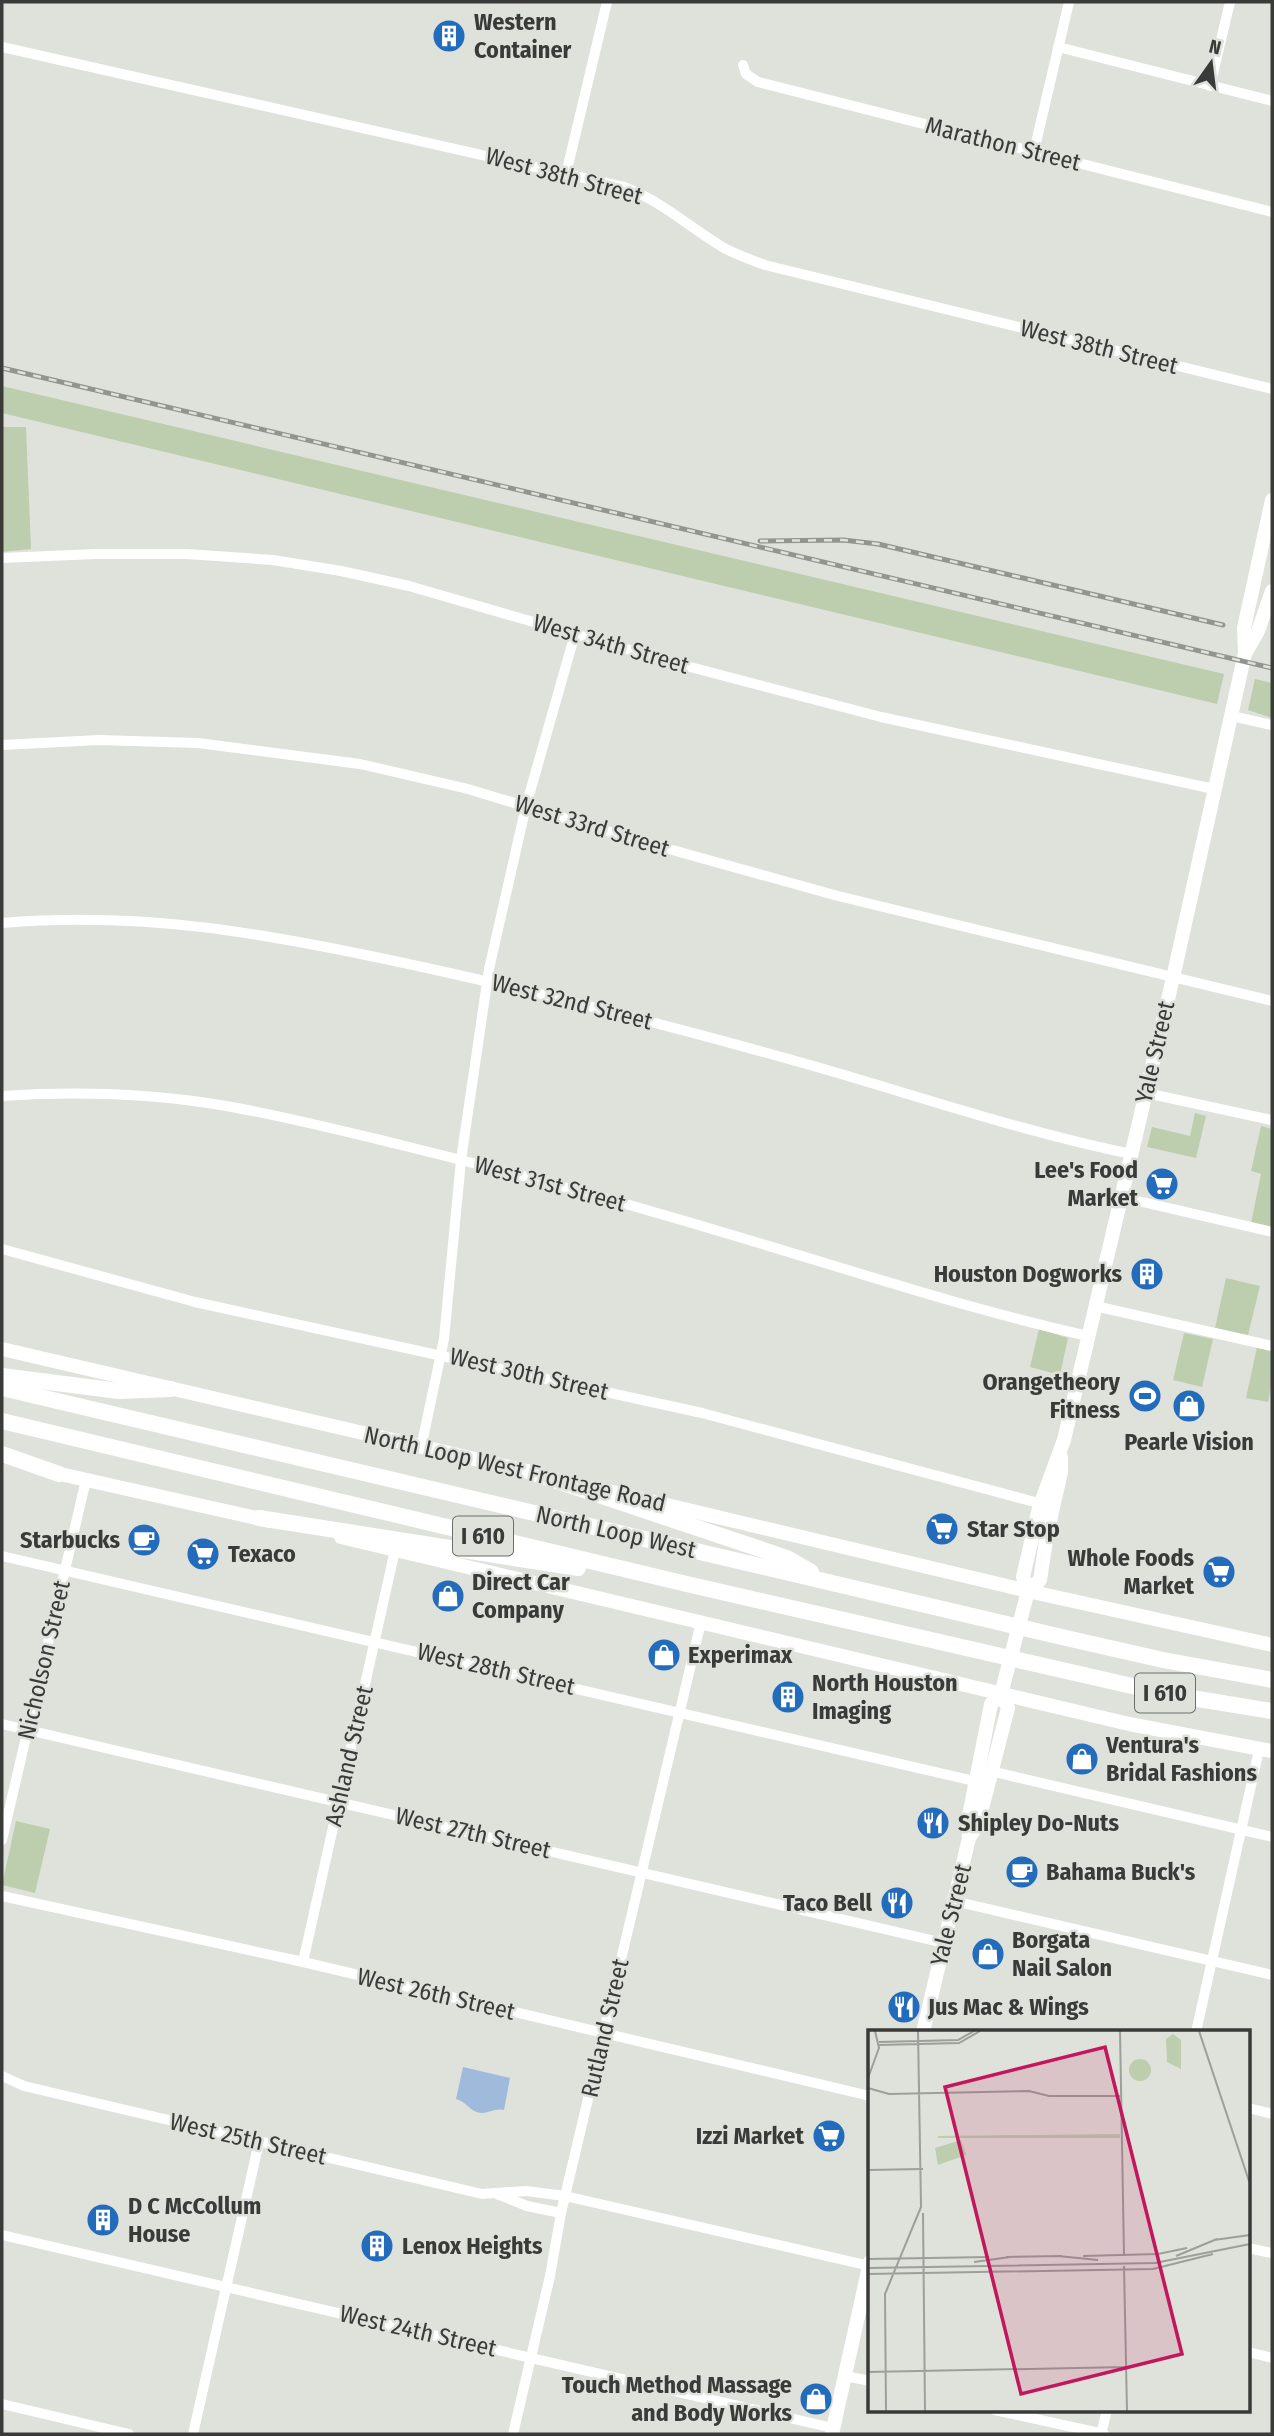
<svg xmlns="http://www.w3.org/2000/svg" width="1274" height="2436" viewBox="0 0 1274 2436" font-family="'Fira Sans Condensed',sans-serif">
  <rect width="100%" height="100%" fill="#dee2db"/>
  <g fill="#bdceae">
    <polygon points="2,386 1224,674 1217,704 2,413"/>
    <polygon points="2,427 26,427 31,549 2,552"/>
    <polygon points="1255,679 1272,683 1272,718 1248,710"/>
    <polygon points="1195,1113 1206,1116 1196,1158 1147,1147 1152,1127 1190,1136"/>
    <polygon points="1261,1126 1272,1129 1272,1228 1251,1223 1261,1174 1251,1171"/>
    <polygon points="1226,1278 1260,1286 1248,1335 1215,1328"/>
    <polygon points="1039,1329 1068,1338 1060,1375 1030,1367"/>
    <polygon points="1184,1333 1213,1339 1202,1387 1173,1380"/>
    <polygon points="1257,1347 1272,1350 1272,1382 1268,1402 1246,1398"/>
    <polygon points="16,1821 50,1829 35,1893 2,1885"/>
  </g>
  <path fill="#a0badb" d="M463,2067l47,11 -6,32c-9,-2 -14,3 -23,3 -11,-1 -15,-12 -25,-14z"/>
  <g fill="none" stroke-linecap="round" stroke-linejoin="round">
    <g stroke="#fff" stroke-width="10">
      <path d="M2,47l622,140c38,14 66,41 100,61 13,7 27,12 41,17l507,124"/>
      <polyline points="1058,47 1272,101"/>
      <polyline points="743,65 746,74 758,82 1272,212"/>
      <polyline points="1210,86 1230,2"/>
      <polyline points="1034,151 1069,2"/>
      <polyline points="566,174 607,2"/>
      <polyline points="2,558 95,554 187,554 273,560 341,571 409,586 675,663 881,717 1214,789"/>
      <polyline points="1232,716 1272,725"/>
      <polyline points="2,745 99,740 198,743 360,764 468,789 640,841 838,896 1272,1001"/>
      <path d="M2,923c140,-12 261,10 397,39 141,30 280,66 418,105 104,30 207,65 314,87"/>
      <polyline points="1146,1093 1272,1120"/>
      <path d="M2,1096c75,-5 149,-3 224,10 58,10 117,25 175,39 114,28 229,59 341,93 115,34 229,72 346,98"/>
      <polyline points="1121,1197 1272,1232"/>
      <polyline points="2,1249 195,1302 702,1413 1046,1505"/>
      <polyline points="1095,1306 1272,1346"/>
      <polyline points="421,1448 444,1339 461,1160 489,969 526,806 575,634"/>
      <polyline points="2,1556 983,1783"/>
      <polyline points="2,1724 944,1943"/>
      <polyline points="986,1770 1272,1837"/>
      <polyline points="2,1840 86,1480"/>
      <polyline points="2,1896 303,1962 870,2096"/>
      <polyline points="954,1901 1272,1975"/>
      <polyline points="303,1962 395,1550"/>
      <polyline points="1196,2032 1259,1750"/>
      <polyline points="2,2076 24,2086 482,2194 526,2191 565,2196 870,2266"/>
      <polyline points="1248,2108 1272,2114"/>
      <polyline points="497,2194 527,2206 561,2213"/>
      <polyline points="2,2235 833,2428"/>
      <polyline points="1248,2248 1272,2253"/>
      <polyline points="1248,2352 1272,2358"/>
      <polyline points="845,2376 870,2381"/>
      <polyline points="2,2404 129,2434"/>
      <polyline points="995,2410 1104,2434"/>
      <polyline points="193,2434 259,2142"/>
      <polyline points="513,2434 550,2276 561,2213 701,1622"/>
      <polyline points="1101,2434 1107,2410"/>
    </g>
    <g stroke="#fff" stroke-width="14">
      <polyline points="1246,652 1258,631 1272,591"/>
      <polyline points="2,1349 539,1474"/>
      <polyline points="51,1472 270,1521"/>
      <polyline points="600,1489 1028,1591 1272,1645"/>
      <polyline points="341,1537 1129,1724 1272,1751"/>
      <polyline points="1028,1591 1040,1580 1047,1534 1061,1472 1061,1457"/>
      <polyline points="969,1838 978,1824 1008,1708 1001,1694"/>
      <polyline points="923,2032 969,1838 968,1821 991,1704 1001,1694 1028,1591 1023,1577 1039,1508 1064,1440 1173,978 1245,653 1244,628 1272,500"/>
      <polyline points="832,2434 870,2262"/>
    </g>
    <g stroke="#fff" stroke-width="16">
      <polyline points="2,1376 119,1391 171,1389"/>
      <polyline points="2,1388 1066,1638 1163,1660 1272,1680"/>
      <polyline points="2,1421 691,1585 1167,1694 1272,1711"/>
      <polyline points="2,1454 59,1474"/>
      <polyline points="530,1472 787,1558 811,1572"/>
      <polyline points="259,1518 578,1568"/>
    </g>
    <defs>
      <g id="rail">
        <polyline points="2,368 1272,668"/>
        <polyline points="760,541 843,540 878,544 1223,625"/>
      </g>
    </defs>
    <use href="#rail" stroke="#929490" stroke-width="5"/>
    <use href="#rail" stroke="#dee2db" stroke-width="2.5" stroke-dasharray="8" stroke-linecap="butt"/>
  </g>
  <defs>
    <symbol id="building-disc" viewBox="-11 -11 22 22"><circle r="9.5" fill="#236bbb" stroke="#dee2db"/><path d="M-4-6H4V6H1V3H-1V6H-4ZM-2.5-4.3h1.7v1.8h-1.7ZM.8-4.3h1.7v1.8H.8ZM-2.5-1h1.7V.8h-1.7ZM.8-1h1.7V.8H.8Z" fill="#fff"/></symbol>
    <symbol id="supermarket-disc" viewBox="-11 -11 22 22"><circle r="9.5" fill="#236bbb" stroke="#dee2db"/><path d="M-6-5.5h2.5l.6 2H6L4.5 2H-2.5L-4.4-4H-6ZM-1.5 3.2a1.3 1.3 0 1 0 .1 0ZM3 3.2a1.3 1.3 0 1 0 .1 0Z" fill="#fff"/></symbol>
    <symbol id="stadium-disc" viewBox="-11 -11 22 22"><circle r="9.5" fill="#236bbb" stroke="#dee2db"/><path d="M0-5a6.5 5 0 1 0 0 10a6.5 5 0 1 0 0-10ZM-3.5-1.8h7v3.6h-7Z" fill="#fff"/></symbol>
    <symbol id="shop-disc" viewBox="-11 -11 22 22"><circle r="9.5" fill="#236bbb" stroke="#dee2db"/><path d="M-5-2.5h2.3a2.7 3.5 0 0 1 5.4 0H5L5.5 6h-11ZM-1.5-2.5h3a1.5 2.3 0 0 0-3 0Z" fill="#fff"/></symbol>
    <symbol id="cafe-disc" viewBox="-11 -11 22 22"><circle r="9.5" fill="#236bbb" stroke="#dee2db"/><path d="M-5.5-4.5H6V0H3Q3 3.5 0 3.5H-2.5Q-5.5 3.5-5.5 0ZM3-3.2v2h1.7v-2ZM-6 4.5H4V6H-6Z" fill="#fff"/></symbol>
    <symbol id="restaurant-disc" viewBox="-11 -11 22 22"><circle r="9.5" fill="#236bbb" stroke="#dee2db"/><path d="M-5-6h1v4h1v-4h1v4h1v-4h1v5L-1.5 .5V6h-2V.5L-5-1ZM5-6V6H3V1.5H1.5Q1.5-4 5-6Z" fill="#fff"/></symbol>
  </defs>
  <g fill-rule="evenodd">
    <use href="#building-disc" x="430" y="17" width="38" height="38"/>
    <use href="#supermarket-disc" x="1143" y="1165" width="38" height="38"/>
    <use href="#building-disc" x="1128" y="1255" width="38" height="38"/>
    <use href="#stadium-disc" x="1126" y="1377" width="38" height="38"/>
    <use href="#shop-disc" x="1170" y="1387" width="38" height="38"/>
    <use href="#supermarket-disc" x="923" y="1510" width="38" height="38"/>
    <use href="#cafe-disc" x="125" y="1521" width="38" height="38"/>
    <use href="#supermarket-disc" x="184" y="1535" width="38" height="38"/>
    <use href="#supermarket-disc" x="1200" y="1553" width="38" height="38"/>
    <use href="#shop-disc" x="429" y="1577" width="38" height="38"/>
    <use href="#shop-disc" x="645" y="1636" width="38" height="38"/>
    <use href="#building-disc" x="769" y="1678" width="38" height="38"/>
    <use href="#shop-disc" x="1063" y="1740" width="38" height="38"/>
    <use href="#restaurant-disc" x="914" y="1804" width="38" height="38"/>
    <use href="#cafe-disc" x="1003" y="1853" width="38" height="38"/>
    <use href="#restaurant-disc" x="878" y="1884" width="38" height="38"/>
    <use href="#shop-disc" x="969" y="1935" width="38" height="38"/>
    <use href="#restaurant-disc" x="885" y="1988" width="38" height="38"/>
    <use href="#supermarket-disc" x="810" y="2117" width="38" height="38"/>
    <use href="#building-disc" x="84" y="2201" width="38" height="38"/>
    <use href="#building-disc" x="358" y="2227" width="38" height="38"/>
    <use href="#shop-disc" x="797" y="2380" width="38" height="38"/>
  </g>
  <g text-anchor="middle" stroke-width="5" stroke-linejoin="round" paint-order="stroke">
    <g fill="#dee2db" stroke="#6b6d6a" stroke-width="2">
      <rect x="453" y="1516.5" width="60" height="39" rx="5"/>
      <rect x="1135" y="1673.5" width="60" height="39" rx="5"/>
    </g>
    <g font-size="23" font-weight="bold" fill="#3a3b39">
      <text x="483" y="1544">I 610</text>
      <text x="1165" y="1701">I 610</text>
    </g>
    <g font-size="24" font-weight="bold" fill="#3a3b39" stroke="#dee2db" text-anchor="start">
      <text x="474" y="30">Western<tspan x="474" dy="28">Container</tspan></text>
      <text x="1138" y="1178" text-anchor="end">Lee's Food<tspan x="1138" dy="28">Market</tspan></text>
      <text x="1122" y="1282" text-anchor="end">Houston Dogworks</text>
      <text x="1120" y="1390" text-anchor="end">Orangetheory<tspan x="1120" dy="28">Fitness</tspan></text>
      <text x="1189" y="1450" text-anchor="middle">Pearle Vision</text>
      <text x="967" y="1537">Star Stop</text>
      <text x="120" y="1548" text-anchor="end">Starbucks</text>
      <text x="228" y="1562">Texaco</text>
      <text x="1194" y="1566" text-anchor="end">Whole Foods<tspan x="1194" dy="28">Market</tspan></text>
      <text x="472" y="1590">Direct Car<tspan x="472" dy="28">Company</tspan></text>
      <text x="688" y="1663">Experimax</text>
      <text x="812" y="1691">North Houston<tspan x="812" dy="28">Imaging</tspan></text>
      <text x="1106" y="1753">Ventura's<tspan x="1106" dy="28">Bridal Fashions</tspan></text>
      <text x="958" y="1831">Shipley Do-Nuts</text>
      <text x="1046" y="1880">Bahama Buck's</text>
      <text x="872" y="1911" text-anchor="end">Taco Bell</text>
      <text x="1012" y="1948">Borgata<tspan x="1012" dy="28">Nail Salon</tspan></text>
      <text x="928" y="2015">Jus Mac &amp; Wings</text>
      <text x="804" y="2144" text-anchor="end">Izzi Market</text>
      <text x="128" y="2214">D C McCollum<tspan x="128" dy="28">House</tspan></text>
      <text x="402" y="2254">Lenox Heights</text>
      <text x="792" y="2393" text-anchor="end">Touch Method Massage<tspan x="792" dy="28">and Body Works</tspan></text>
    </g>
    <g font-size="24" fill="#3a3b39" stroke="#dee2db">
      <text transform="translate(1003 144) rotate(14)" y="8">Marathon Street</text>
      <text transform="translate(564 176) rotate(15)" y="8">West 38th Street</text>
      <text transform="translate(1099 347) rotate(14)" y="8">West 38th Street</text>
      <text transform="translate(611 644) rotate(16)" y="8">West 34th Street</text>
      <text transform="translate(592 826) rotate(17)" y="8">West 33rd Street</text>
      <text transform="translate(572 1002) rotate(14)" y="8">West 32nd Street</text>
      <text transform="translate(1155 1052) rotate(-77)" y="8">Yale Street</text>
      <text transform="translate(550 1184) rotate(15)" y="8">West 31st Street</text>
      <text transform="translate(529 1374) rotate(13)" y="8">West 30th Street</text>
      <text transform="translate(515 1469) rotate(13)" y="8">North Loop West Frontage Road</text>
      <text transform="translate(616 1532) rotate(13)" y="8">North Loop West</text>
      <text transform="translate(44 1660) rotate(-77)" y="8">Nicholson Street</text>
      <text transform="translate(496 1669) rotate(13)" y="8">West 28th Street</text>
      <text transform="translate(349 1756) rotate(-77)" y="8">Ashland Street</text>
      <text transform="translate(473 1833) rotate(13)" y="8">West 27th Street</text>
      <text transform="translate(951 1915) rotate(-76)" y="8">Yale Street</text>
      <text transform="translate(436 1994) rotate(13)" y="8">West 26th Street</text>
      <text transform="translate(605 2028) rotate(-77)" y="8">Rutland Street</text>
      <text transform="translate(248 2139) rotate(13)" y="8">West 25th Street</text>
      <text transform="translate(418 2331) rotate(13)" y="8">West 24th Street</text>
    </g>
  </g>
  <g transform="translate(868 2030)">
    <rect width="382" height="382" fill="#dee2db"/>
    <path d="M305,4l8,6v29l-14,-7 -1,-23zM261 40a11 11 0 1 1 22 0a11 11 0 1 1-22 0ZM252,104v4h-182v-2zM93,110l5,15 -28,10 -3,-17z" fill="#bdceae"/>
    <path fill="none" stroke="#9c9f9a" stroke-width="2" d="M252,1l4,224M331,1l51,153M11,12l79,-2 16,-9M11,15l80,-2 21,-12M0,48l11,-30 -4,-17M0,58l21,6 140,-3 20,5h73M0,140l55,-1M55,183l2,198M346,210l36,-5M190,226l40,4M215,226l75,-2 29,-6M308,226l41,-17M138,227l56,-1M0,229l121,-2M106,232l36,-5M256,236l3,145M0,238l287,-5 95,-19M0,244l285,-5 60,-15M0,342l258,-5M18,381l-1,-117 36,-87 -3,-176"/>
    <path fill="#c2185b" fill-opacity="0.15" stroke="#c2185b" stroke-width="3.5" d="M237,17l77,307 -161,40 -76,-307z"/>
    <rect width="382" height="382" fill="none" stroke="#3a3b39" stroke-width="3.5"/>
  </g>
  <rect width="1274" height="2436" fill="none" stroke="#3a3b39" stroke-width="7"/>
  <g transform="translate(1211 63) rotate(14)" stroke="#dee2db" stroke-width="5" paint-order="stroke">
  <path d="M0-5L12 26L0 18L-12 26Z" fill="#3a3b39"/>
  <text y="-10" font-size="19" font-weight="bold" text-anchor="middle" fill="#3a3b39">N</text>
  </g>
</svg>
